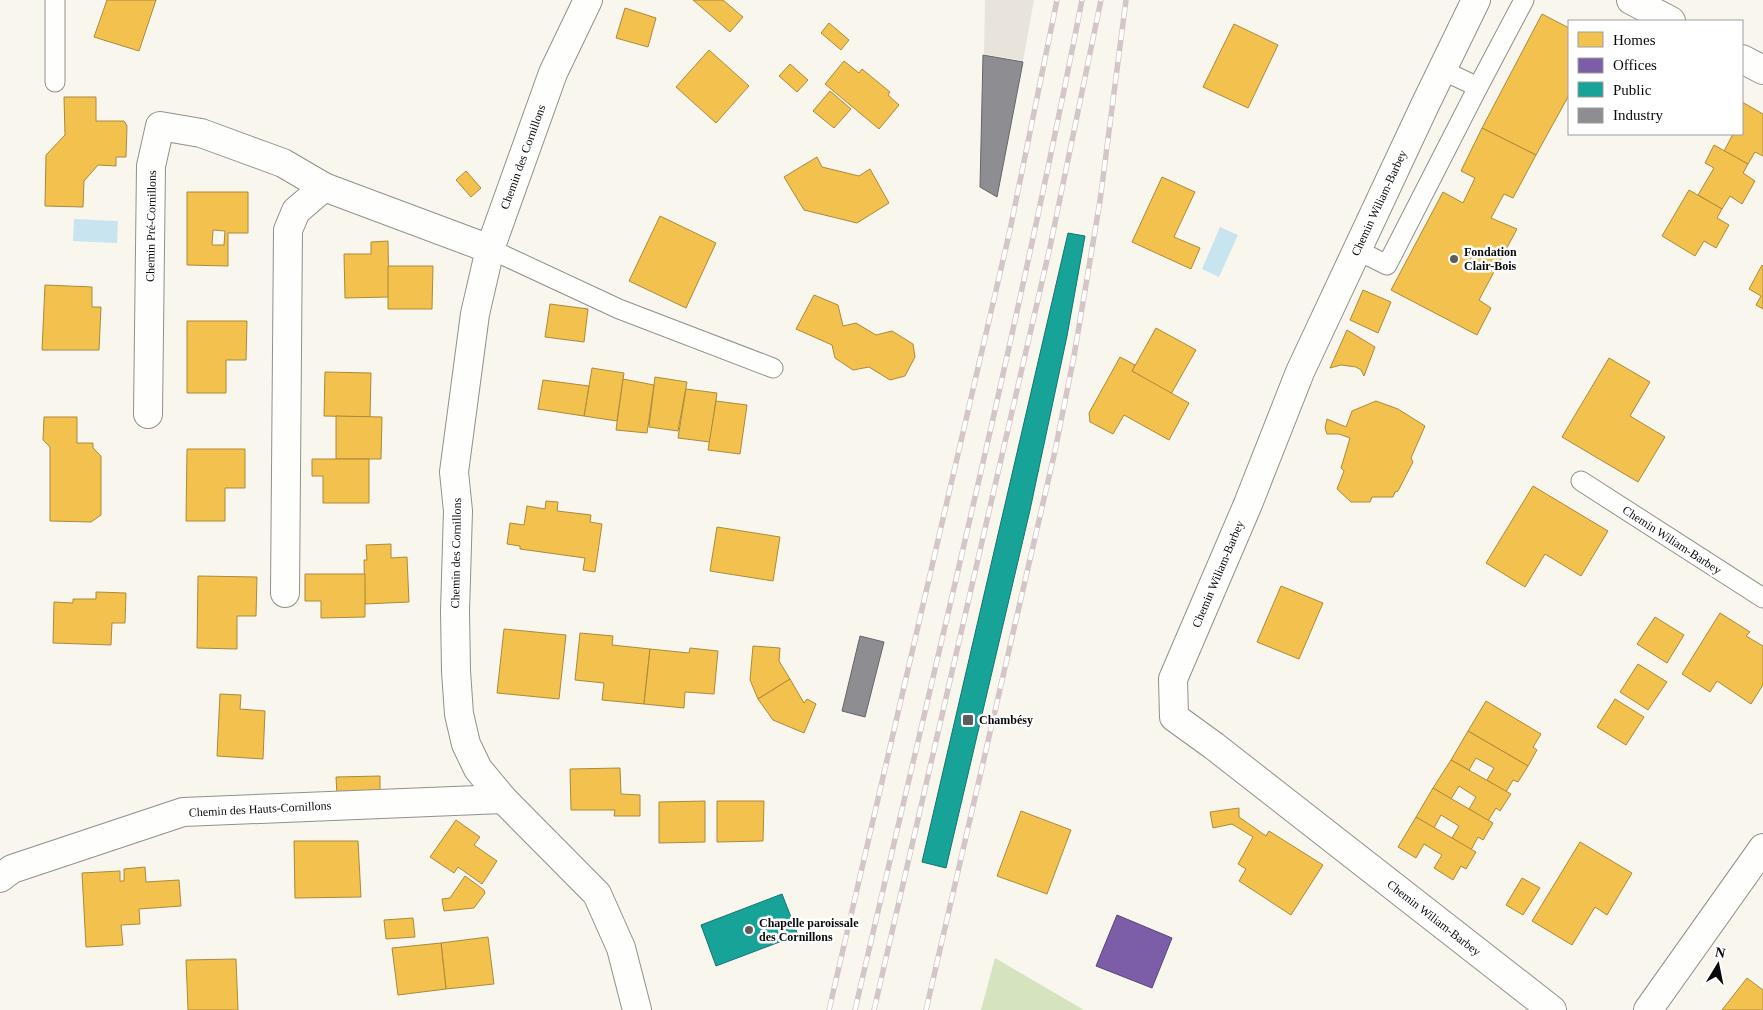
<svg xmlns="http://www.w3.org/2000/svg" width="1763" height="1010" viewBox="0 0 1763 1010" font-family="Georgia,serif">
  <rect width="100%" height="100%" fill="#f9f6ee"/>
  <polygon fill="#d5e3bf" points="995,958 1084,1010 981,1010"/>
  <polygon fill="#e8e4db" points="985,0 1034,0 1023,61 984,54"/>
  <g fill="#c8e5ef">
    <polygon points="74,219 118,221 117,243 73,241"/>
    <polygon points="1220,227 1238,235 1219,277 1202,269"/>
  </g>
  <g fill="#f2c14e" stroke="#ac8a3a" fill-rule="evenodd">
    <polygon points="107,0 156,0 139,51 94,37"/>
    <polygon points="693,0 723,0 743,17 730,32"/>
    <polygon points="625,8 656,18 648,47 616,38"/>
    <polygon points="1542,14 1569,28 1569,95 1536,155 1482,128"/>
    <polygon points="829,23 849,40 841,50 821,33"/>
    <polygon points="1234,24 1278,45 1248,108 1203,87"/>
    <polygon points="709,50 749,86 716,123 676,87"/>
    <polygon points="844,61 859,73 862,69 890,92 888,95 899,105 879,129 825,84"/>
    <polygon points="790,64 808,80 797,92 779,76"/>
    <polygon points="830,91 851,109 834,128 813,111"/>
    <polygon points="64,97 96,97 96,121 124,121 127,126 126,157 116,157 116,166 98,165 84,181 83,207 45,206 46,155 65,135"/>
    <polygon points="1742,102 1763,114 1763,156 1755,152 1748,164 1724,151 1733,134 1742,134"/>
    <polygon points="1482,128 1536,155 1513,198 1504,194 1491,218 1517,229 1479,300 1491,308 1477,335 1391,290 1443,192 1463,203 1475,178 1461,171"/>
    <polygon points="1714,145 1748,164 1743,173 1755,181 1742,204 1730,196 1722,209 1698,195 1714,168 1705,163"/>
    <polygon points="817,157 822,167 859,176 870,169 889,203 857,223 804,210 784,177"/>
    <polygon points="466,171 481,188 471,197 456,180"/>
    <polygon points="1162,177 1195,192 1174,237 1200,248 1191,269 1132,242"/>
    <polygon points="1689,190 1722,209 1717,218 1729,225 1716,248 1704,241 1695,256 1662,236"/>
    <path d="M187,192h61v41h-20v33l-41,-1zM213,230l12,1 -1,14h-12z"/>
    <polygon points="660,216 716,243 686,308 629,281"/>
    <polygon points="388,241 389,297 345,298 344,254 371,254 371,242"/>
    <polygon points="1762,265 1763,266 1763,309 1756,305 1761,296 1749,289"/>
    <polygon points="388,266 433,266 432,309 388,309"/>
    <polygon points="45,285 92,287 92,307 101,307 99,350 42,350"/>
    <polygon points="1363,290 1391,302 1378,333 1350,320"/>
    <polygon points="814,295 838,305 843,326 856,323 876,335 892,331 913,344 915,357 905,376 890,380 869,367 853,370 835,358 832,345 796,329"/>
    <polygon points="550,304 588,309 584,342 545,337"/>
    <polygon points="187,321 247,321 246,360 226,360 226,393 187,393"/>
    <polygon points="1156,328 1196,350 1171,394 1132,371"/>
    <polygon points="1347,330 1375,347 1364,376 1361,370 1356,367 1341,365 1330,368"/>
    <polygon points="1120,357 1135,365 1132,371 1189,403 1169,440 1124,415 1113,434 1090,422 1089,413"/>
    <polygon points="1609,358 1650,382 1630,416 1665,437 1638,482 1562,437"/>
    <polygon points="592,368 624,373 617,421 584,416"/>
    <polygon points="325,372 371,373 370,417 324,416"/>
    <polygon points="655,377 687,382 678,431 649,427"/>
    <polygon points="623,379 654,385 647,433 616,430"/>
    <polygon points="543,380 589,386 584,416 538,409"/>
    <polygon points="686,389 717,393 710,442 678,438"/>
    <polygon points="716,401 747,405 740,454 708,450"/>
    <polygon points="1376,401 1398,409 1425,426 1411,458 1413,462 1398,491 1395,492 1393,497 1372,497 1370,502 1351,502 1337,489 1344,471 1341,468 1350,438 1339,434 1327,434 1325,428 1327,419 1346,427 1352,411"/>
    <polygon points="336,416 382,417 381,459 336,459"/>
    <polygon points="44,417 77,417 77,443 93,443 93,448 101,456 101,515 91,522 50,521 50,447 43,440"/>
    <polygon points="187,449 245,449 245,488 225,488 225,521 186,521"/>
    <polygon points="312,459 369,459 369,503 323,503 323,476 312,476"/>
    <polygon points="1533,486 1608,531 1581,576 1545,554 1525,587 1486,563"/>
    <polygon points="546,501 558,502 557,511 591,515 590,522 602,524 595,572 583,570 585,558 520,549 520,546 507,544 510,523 524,525 527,506 545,509"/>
    <polygon points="717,527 780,537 773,581 710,571"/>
    <polygon points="391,544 391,558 407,557 409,602 365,604 364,560 367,560 366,545"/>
    <polygon points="305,574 365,574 365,617 321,618 321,601 305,601"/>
    <polygon points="198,576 257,577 256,616 237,616 237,649 197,648"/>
    <polygon points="1281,586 1323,603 1299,659 1257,642"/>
    <polygon points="96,592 126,593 125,623 112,623 111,645 53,643 54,602 73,603 73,599 96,599"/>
    <polygon points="1720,613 1750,632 1746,636 1763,646 1763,685 1751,704 1717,681 1710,692 1682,674"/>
    <polygon points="1655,617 1684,635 1667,663 1637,644"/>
    <polygon points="504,629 566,635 559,699 497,693"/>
    <polygon points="580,633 613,636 612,645 650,649 644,704 602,700 604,683 575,680"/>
    <polygon points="753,646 780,648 779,661 790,679 758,699 750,680"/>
    <polygon points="690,648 718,651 714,694 685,692 684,708 644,704 650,649 689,653"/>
    <polygon points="1638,664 1667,682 1648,710 1620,692"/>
    <polygon points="790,679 804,703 807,699 816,704 804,733 773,720 758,699"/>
    <polygon points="220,694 241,695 240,709 265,711 263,759 217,756"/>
    <polygon points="1615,699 1644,717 1626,745 1597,727"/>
    <polygon points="1486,701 1541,734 1533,747 1537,750 1528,766 1468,731"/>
    <polygon points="1468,731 1528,766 1518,782 1513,780 1506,792 1487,780 1494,768 1476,758 1469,770 1451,760"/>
    <polygon points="1451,760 1511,794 1500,811 1496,808 1488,821 1469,809 1476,797 1459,786 1451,799 1433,788"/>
    <polygon points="620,768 621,794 640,795 640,816 614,816 615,810 571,810 570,769"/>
    <polygon points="380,776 380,794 337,795 336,777"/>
    <polygon points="1433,788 1493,823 1483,840 1478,837 1471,850 1452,838 1459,826 1441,815 1434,828 1416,817"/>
    <polygon points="705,801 705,842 659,843 659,802"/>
    <polygon points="717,801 764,801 763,841 717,842"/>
    <polygon points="1239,808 1239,817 1266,836 1269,831 1323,865 1291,915 1239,881 1246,869 1238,864 1253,837 1232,824 1213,828 1210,812"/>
    <polygon points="1021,811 1071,830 1047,894 997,876"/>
    <polygon points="1416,817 1476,852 1466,869 1461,866 1453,880 1434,868 1442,855 1424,844 1416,858 1398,847"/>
    <polygon points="456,820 480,837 474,845 497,861 482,884 458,867 454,873 430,857"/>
    <polygon points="294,841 358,841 361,897 295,898"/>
    <polygon points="1580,842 1632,873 1607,915 1595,907 1572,945 1532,921"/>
    <polygon points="145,867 146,882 179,880 181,906 139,909 140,924 121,925 123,945 86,947 82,873 120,871 120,881 124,881 124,869"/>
    <polygon points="465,876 484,890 485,893 474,908 444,911 442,899 450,898"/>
    <polygon points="1522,878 1540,888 1523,915 1506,905"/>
    <polygon points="413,918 415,937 386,939 384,920"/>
    <polygon points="488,937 494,984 446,989 441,943"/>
    <polygon points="441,943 446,989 398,995 392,948"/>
    <polygon points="236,959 238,1010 188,1010 186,960"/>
    <polygon points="1747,978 1763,990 1763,1010 1722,1010"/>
  </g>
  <polygon fill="#7b5ea7" stroke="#594578" points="1117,915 1172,938 1152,988 1096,966"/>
  <g fill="#17a398" stroke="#13756d">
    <polygon points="1068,233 1085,236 1067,336 1030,510 946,868 922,862"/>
    <polygon points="782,894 798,935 716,966 701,925"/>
  </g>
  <g fill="#8d8d92" stroke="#666669">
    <polygon points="983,55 1023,62 997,197 980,187"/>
    <polygon points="860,636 884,642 865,717 842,711"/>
  </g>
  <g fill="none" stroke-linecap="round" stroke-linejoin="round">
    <defs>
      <g id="service">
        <polyline points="55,0 55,82"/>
        <polyline points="1478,87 1524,0"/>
        <polyline points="490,249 619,309 773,368"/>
        <polyline points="1357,250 1387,265 1478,87 1442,70"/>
        <polyline points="1581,481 1763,598"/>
      </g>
      <g id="minor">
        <polyline points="588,0 553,73 490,249 475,314 454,472 458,511 455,611 456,671 459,714 466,744 478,769 503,799 597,894 621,948 637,1010"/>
        <polyline points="1476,0 1425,105 1300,372 1248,504 1173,679 1174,717 1214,746 1552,1010"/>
        <polyline points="148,414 151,166 160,126 201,133 283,163 324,187 490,249"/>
        <polyline points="285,593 288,230 296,211 324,187"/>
        <polyline points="0,878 12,869 183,812 503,799"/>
        <polyline points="1648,1010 1763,848"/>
      </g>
      <g id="tertiary">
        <polyline points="1631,0 1671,21"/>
        <polyline points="1742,59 1763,70"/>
      </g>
    </defs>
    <use href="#service" stroke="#92908d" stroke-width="21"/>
    <use href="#minor" stroke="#92908d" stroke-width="30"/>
    <use href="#tertiary" stroke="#92908d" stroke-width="30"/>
    <use href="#service" stroke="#fefefc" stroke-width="19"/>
    <use href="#minor" stroke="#fefefc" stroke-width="28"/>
    <use href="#tertiary" stroke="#fefefc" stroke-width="28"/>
    <defs>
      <g id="rail">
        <polyline points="829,1010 1010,230 1057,0"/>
        <path d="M855,1010c78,-336 161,-671 227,-1010"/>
        <polyline points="874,1010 1050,247 1101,0"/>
        <polyline points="926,1010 1055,451 1074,356 1100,201 1126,0"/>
      </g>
    </defs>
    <use href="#rail" stroke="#d4c6c6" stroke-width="5.5"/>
    <use href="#rail" stroke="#fff" stroke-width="4" stroke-dasharray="11" stroke-linecap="butt"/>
  </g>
  <g fill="#5e5d5a" stroke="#fff" stroke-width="2">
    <circle cx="1454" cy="259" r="5"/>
    <rect x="962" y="714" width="12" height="12" rx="2.5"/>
    <circle cx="749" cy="930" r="5"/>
  </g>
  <g text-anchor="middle" stroke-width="5" stroke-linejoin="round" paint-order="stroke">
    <g font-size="12" fill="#0a0a0a" stroke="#fff">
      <text transform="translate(523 157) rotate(-70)" y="4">Chemin des Cornillons</text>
      <text transform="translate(1379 203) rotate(-65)" y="4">Chemin Wiliam-Barbey</text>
      <text transform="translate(151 226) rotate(-89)" y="4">Chemin Pré-Cornillons</text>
      <text transform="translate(1672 540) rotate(33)" y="4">Chemin Wiliam-Barbey</text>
      <text transform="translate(456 553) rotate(-89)" y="4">Chemin des Cornillons</text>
      <text transform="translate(1218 574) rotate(-67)" y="4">Chemin Wiliam-Barbey</text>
      <text transform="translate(260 809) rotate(-3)" y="4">Chemin des Hauts-Cornillons</text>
      <text transform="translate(1434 918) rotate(38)" y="4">Chemin Wiliam-Barbey</text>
    </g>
    <g font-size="12" font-weight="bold" fill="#0a0a0a" stroke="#fff" text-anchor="start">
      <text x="1464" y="256">Fondation<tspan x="1464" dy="14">Clair-Bois</tspan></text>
      <text x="979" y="724">Chambésy</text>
      <text x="759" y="927">Chapelle paroissale<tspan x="759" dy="14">des Cornillons</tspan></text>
    </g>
  </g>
  <rect x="1568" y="20" width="175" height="115" fill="#ffffff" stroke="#9d9d9d"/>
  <rect x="1578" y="32" width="25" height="15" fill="#f2c14e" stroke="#9d9d9d"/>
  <text x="1613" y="45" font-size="15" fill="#0a0a0a">Homes</text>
  <rect x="1578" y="58" width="25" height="15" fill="#7b5ea7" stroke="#9d9d9d"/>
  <text x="1613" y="70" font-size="15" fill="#0a0a0a">Offices</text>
  <rect x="1578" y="82" width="25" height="15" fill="#17a398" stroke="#9d9d9d"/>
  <text x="1613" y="95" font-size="15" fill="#0a0a0a">Public</text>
  <rect x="1578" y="108" width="25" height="15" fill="#8d8d92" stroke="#9d9d9d"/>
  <text x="1613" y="120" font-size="15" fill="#0a0a0a">Industry</text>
  <g transform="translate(1718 965) rotate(10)" stroke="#ffffff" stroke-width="4" paint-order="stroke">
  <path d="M0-4L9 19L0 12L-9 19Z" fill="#0a0a0a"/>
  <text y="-8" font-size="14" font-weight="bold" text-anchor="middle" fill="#0a0a0a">N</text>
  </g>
</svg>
